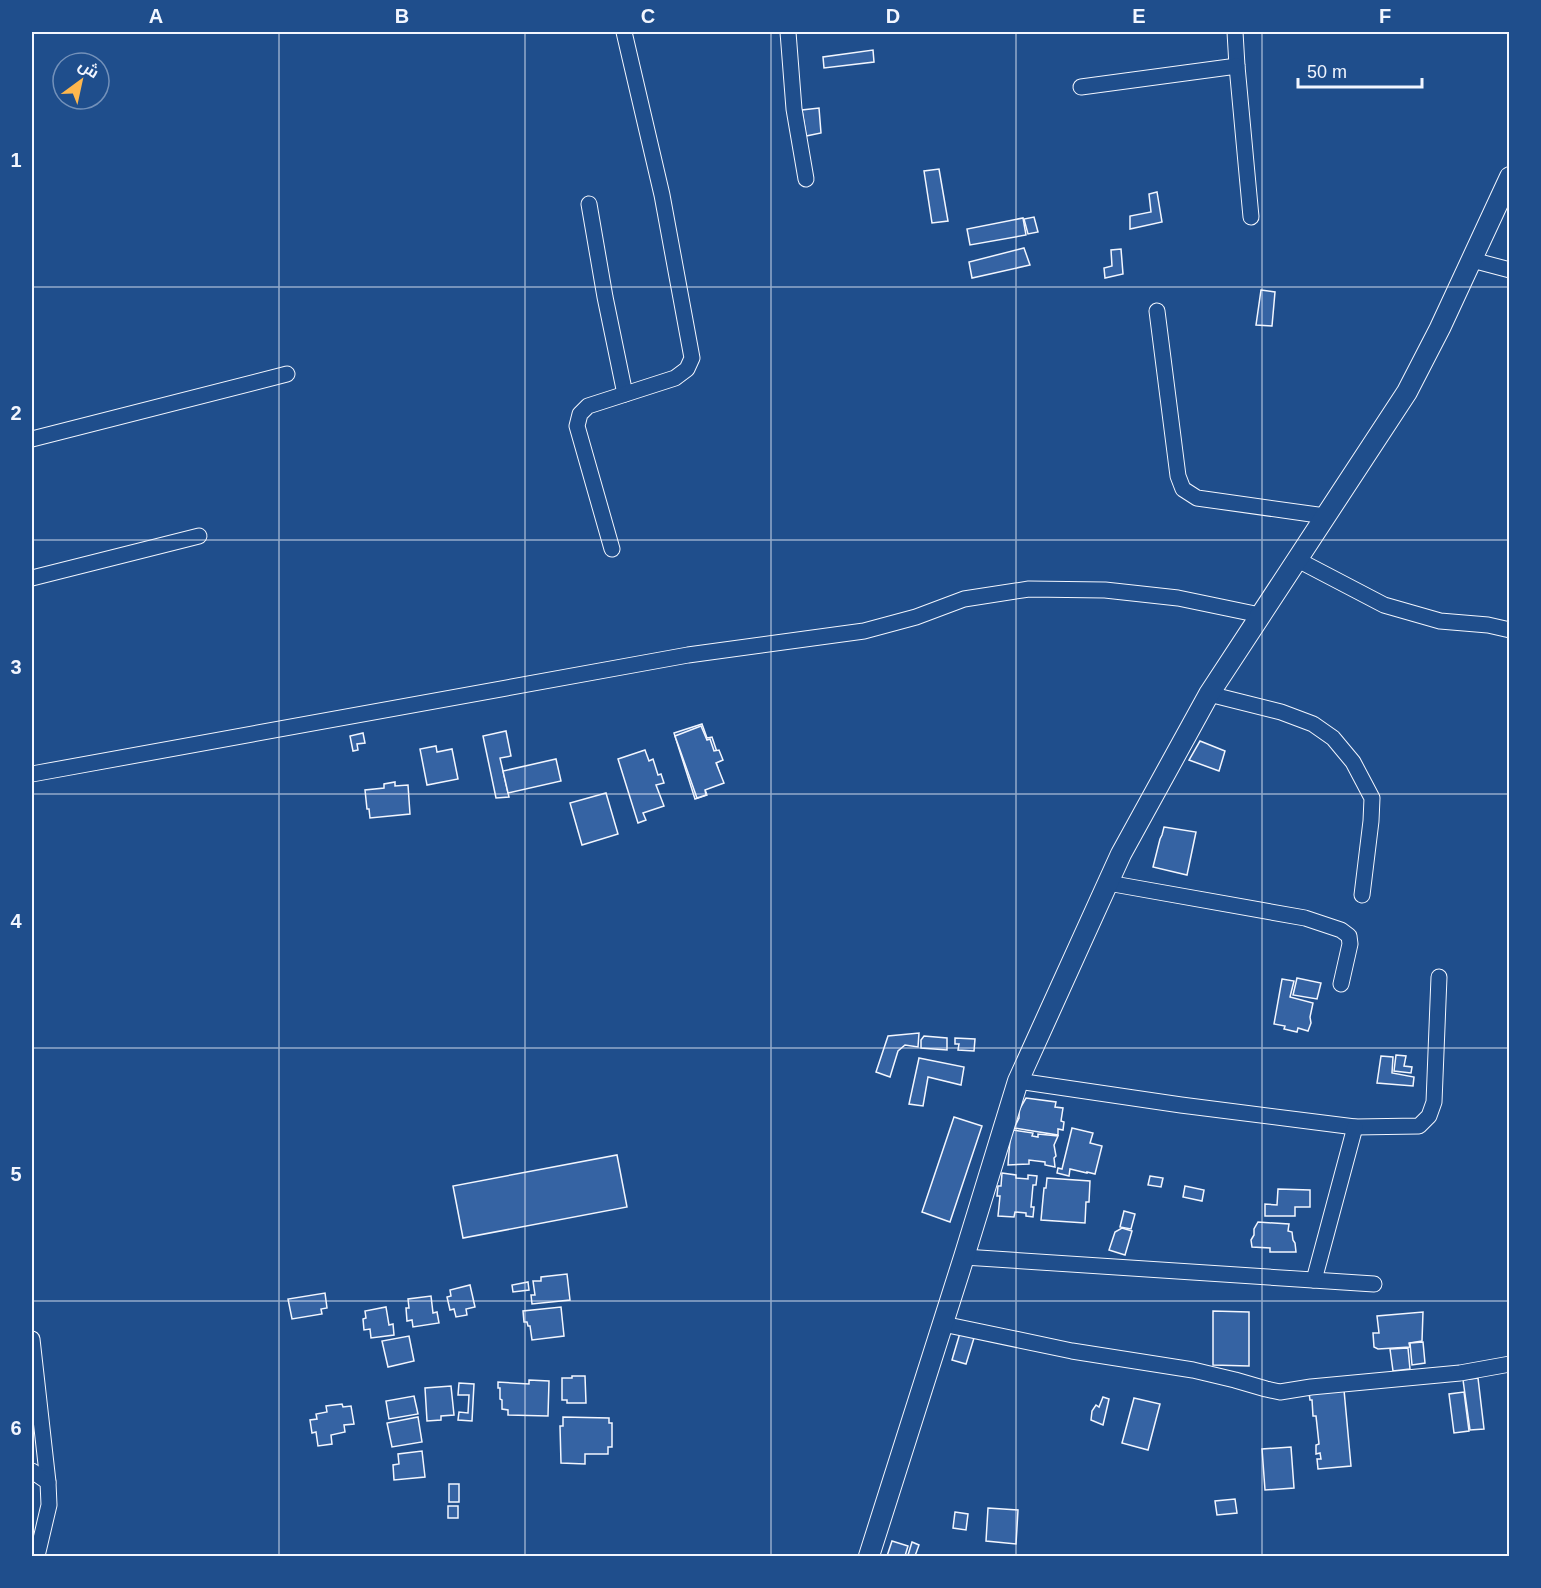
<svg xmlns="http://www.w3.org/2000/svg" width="1541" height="1588" viewBox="0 0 1541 1588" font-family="Arial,Cairo,sans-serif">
  <rect width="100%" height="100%" fill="#1f4e8c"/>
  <g fill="#3563a3" stroke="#f2f6ff" stroke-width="1.5">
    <polygon points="873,50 874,62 824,68 823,57"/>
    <polygon points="819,108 821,133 806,136 802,110"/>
    <polygon points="939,169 948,221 932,223 924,171"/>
    <polygon points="1157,192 1162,222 1130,229 1130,216 1151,212 1149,194"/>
    <polygon points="1034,217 1038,232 1028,234 1024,219"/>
    <polygon points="1023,218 1026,235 970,245 967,229"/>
    <polygon points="1024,248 1030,265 972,278 969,262"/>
    <polygon points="1121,249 1123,274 1105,278 1104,268 1112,266 1111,250"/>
    <polygon points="1261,290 1275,292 1272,326 1256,325"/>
    <polygon points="702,724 707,738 712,737 720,761 716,762 722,781 704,787 707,795 695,799 674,733"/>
    <polygon points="701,726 707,740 710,739 714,751 719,750 723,760 716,763 724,783 705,790 706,795 697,798 675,736"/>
    <polygon points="506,731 511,756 500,758 509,797 496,798 483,736"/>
    <polygon points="363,733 365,743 357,744 358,750 353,751 350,736"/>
    <polygon points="1200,741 1225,751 1219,771 1189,760"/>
    <polygon points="436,746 437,752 452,749 458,779 427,785 420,749"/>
    <polygon points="645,750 649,761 653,759 658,775 661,774 664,783 656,785 664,806 643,813 646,820 638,823 618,759"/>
    <polygon points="556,759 561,781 508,793 503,771"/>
    <polygon points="395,782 395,786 408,785 410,814 370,818 369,809 367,809 365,790 384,788 384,784"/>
    <polygon points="606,793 618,834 582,845 570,803"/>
    <polygon points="1164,827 1196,832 1187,875 1153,867 1160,839 1162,835"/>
    <polygon points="1297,978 1321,983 1317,999 1293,995"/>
    <polygon points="1282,979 1294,981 1290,997 1313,1003 1310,1017 1311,1023 1308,1031 1298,1028 1297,1032 1284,1029 1285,1026 1274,1024"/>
    <polygon points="919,1033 918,1047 905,1045 898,1051 890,1077 876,1072 888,1036"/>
    <polygon points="924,1036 947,1038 947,1050 921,1048 921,1040"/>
    <polygon points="955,1038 975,1039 974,1051 958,1050 959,1044 955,1044"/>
    <polygon points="1396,1055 1406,1056 1404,1066 1412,1067 1411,1073 1394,1071"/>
    <polygon points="1381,1056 1393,1057 1392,1073 1414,1077 1413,1086 1377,1083"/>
    <polygon points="919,1058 964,1067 961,1085 928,1077 923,1106 909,1104"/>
    <polygon points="1026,1098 1056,1102 1055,1107 1063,1108 1061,1121 1064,1122 1063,1130 1058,1129 1058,1135 1014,1128 1019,1118 1019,1110"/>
    <polygon points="954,1117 982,1126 950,1222 922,1212"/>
    <polygon points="1072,1128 1093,1133 1090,1143 1102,1146 1095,1174 1087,1172 1087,1173 1070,1169 1069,1176 1057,1173 1058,1168 1062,1169"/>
    <polygon points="1013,1130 1033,1133 1032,1136 1038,1137 1038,1134 1058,1136 1054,1145 1056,1156 1054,1158 1055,1167 1045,1165 1045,1162 1029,1160 1029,1164 1008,1165 1010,1140"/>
    <polygon points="617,1155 627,1207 463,1238 453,1186"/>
    <polygon points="1002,1173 1016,1175 1016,1178 1028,1179 1028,1175 1037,1176 1036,1185 1033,1185 1031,1207 1034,1207 1033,1217 1026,1216 1026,1213 1015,1212 1014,1217 998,1216 1000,1196 997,1196 998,1186 1001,1186"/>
    <polygon points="1150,1176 1163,1178 1161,1187 1148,1185"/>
    <polygon points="1047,1178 1090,1181 1089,1202 1086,1202 1085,1223 1041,1220 1044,1188 1046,1188"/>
    <polygon points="1185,1186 1204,1190 1202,1201 1183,1197"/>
    <polygon points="1278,1189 1310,1190 1310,1207 1295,1207 1295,1216 1265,1216 1265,1204 1277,1205"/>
    <polygon points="1124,1211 1135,1214 1131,1229 1120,1227"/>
    <polygon points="1258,1222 1289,1224 1288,1231 1292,1232 1293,1240 1295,1243 1296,1252 1270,1252 1270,1248 1252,1247 1251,1240 1254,1235 1254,1229"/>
    <polygon points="1122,1228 1132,1231 1125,1255 1109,1250 1115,1232"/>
    <polygon points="567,1274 570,1300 532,1304 531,1295 535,1295 533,1281 541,1281 541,1277"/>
    <polygon points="528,1282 529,1290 513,1292 512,1285"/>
    <polygon points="470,1285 475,1307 466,1309 467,1315 456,1317 454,1309 450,1310 447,1297 451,1296 450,1290"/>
    <polygon points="325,1293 327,1308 321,1309 322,1314 292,1319 288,1299"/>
    <polygon points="431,1296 433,1313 437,1312 439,1323 413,1327 412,1320 407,1321 406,1308 409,1308 408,1299"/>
    <polygon points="386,1307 389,1325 393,1324 394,1335 371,1338 370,1329 364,1330 363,1319 366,1318 365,1311"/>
    <polygon points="561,1307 564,1336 532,1340 530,1326 528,1326 527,1322 524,1322 523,1311"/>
    <polygon points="1213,1311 1249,1312 1249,1366 1213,1365"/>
    <polygon points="1423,1312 1422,1341 1409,1343 1410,1347 1378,1349 1374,1347 1373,1333 1379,1333 1377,1316"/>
    <polygon points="960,1333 974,1338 966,1364 952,1360"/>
    <polygon points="409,1336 414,1361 388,1367 382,1341"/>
    <polygon points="1423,1342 1425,1363 1412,1365 1410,1343"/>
    <polygon points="1408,1348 1410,1369 1393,1371 1390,1349"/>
    <polygon points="572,1376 585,1376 586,1403 567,1403 567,1400 562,1400 562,1378 572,1378"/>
    <polygon points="1478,1378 1484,1429 1470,1430 1463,1380"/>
    <polygon points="529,1380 549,1381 548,1416 508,1415 508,1410 502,1409 502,1400 500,1399 500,1388 498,1388 498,1382 529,1384"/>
    <polygon points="459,1383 474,1384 472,1421 458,1420 459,1412 468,1413 469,1395 458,1395"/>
    <polygon points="451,1386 454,1415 441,1416 441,1420 427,1421 425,1388"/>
    <polygon points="1344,1390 1351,1466 1318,1469 1317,1459 1321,1459 1320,1453 1316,1454 1316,1445 1319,1444 1316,1416 1313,1416 1312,1400 1310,1400 1309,1393"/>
    <polygon points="1464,1392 1469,1431 1454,1433 1449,1394"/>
    <polygon points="414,1396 418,1414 389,1419 386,1401"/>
    <polygon points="1103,1397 1109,1399 1103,1425 1091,1420 1092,1411 1096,1405 1099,1407"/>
    <polygon points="1134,1398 1160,1404 1148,1450 1122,1443"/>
    <polygon points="342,1404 343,1407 351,1406 354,1424 344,1425 345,1432 331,1435 332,1444 318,1446 316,1432 312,1433 310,1420 317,1419 316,1414 327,1412 326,1406"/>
    <polygon points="418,1417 422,1442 392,1447 387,1423"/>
    <polygon points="563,1417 609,1418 609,1423 612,1423 612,1447 608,1447 608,1454 585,1454 585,1464 561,1463 560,1426 563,1426"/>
    <polygon points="1291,1447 1294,1488 1265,1490 1262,1449"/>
    <polygon points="422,1451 425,1477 394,1480 393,1465 399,1464 398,1454"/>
    <rect x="449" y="1484" width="10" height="18"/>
    <polygon points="1235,1499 1237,1513 1217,1515 1215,1501"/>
    <rect x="448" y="1506" width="10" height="12"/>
    <polygon points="988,1508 1018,1510 1016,1544 986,1541"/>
    <polygon points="955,1512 968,1514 966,1530 953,1528"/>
    <polygon points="892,1541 908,1546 905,1556 887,1556"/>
    <polygon points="912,1542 919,1545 915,1556 908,1555"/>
  </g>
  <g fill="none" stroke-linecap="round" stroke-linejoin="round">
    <defs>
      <g id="minor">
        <polyline points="788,32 794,109 806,179"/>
        <polyline points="1235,32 1237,66 1251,217"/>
        <polyline points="1081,87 1237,66"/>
        <polyline points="589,204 605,297 625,394"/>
        <polyline points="1472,260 1510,270"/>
        <polyline points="1157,311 1178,476 1183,489 1197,498 1325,516"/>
        <polyline points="32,439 287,374"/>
        <polyline points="612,549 577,426 580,414 588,406 675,378 687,369 692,358 662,195 624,32"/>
        <polyline points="1296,559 1384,605 1440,621 1488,625 1510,630"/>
        <polyline points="32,578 199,536"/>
        <polyline points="1209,694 1281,712 1313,724 1333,738 1353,762 1372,798 1371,821 1362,895"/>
        <polyline points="32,774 688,655 864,631 916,617 964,599 1029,589 1105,590 1178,598 1260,615"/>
        <polyline points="1108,883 1305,918 1341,930 1349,936 1350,944 1341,984"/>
        <polyline points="1018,1081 1181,1105 1355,1127 1419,1126 1429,1116 1434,1102 1439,977"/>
        <polyline points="964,1257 1374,1284"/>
        <polyline points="1314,1280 1355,1127"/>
        <polyline points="943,1324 1072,1351 1193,1370 1235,1380 1266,1389 1280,1392 1311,1387 1460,1373 1510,1364"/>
        <polyline points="32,1339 48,1482"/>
        <polyline points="32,1471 48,1482 49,1505 37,1556"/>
      </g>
      <polyline id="tertiary" points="869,1556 964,1257 1018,1081 1121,854 1209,694 1407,392 1440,328 1510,177"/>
    </defs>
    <use href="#minor" stroke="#f2f6ff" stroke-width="17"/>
    <use href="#tertiary" stroke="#f2f6ff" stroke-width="22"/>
    <use href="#minor" stroke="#1f4e8c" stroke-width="15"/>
    <use href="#tertiary" stroke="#1f4e8c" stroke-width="20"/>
  </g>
  <path fill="none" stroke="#f2f6ff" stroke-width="1.5" stroke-opacity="0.55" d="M279,32v1524M525,32v1524M771,32v1524M1016,32v1524M1262,32v1524M32,287h1478M32,540h1478M32,794h1478M32,1048h1478M32,1301h1478"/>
  <rect width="1541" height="1588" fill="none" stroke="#1f4e8c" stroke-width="66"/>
  <g transform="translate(81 81) rotate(33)"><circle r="28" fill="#1f4e8c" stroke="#7391ba" stroke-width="1.5"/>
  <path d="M0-4.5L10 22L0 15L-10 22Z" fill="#ffb74d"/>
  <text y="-9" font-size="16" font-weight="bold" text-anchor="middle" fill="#f2f6ff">ش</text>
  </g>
  <path d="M1298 78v9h124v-9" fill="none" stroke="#f2f6ff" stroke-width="3"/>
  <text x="1307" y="78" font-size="18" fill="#f2f6ff" stroke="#1f4e8c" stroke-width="4.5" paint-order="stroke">50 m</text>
  <rect x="33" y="33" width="1475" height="1522" fill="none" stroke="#f2f6ff" stroke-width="2"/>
  <g font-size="20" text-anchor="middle" font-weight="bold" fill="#f2f6ff">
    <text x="156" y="23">A</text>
    <text x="402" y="23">B</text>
    <text x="648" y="23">C</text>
    <text x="893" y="23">D</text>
    <text x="1139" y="23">E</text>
    <text x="1385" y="23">F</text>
    <text x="16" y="167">1</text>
    <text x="16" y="420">2</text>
    <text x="16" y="674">3</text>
    <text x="16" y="928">4</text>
    <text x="16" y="1181">5</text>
    <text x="16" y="1435">6</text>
  </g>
</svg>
